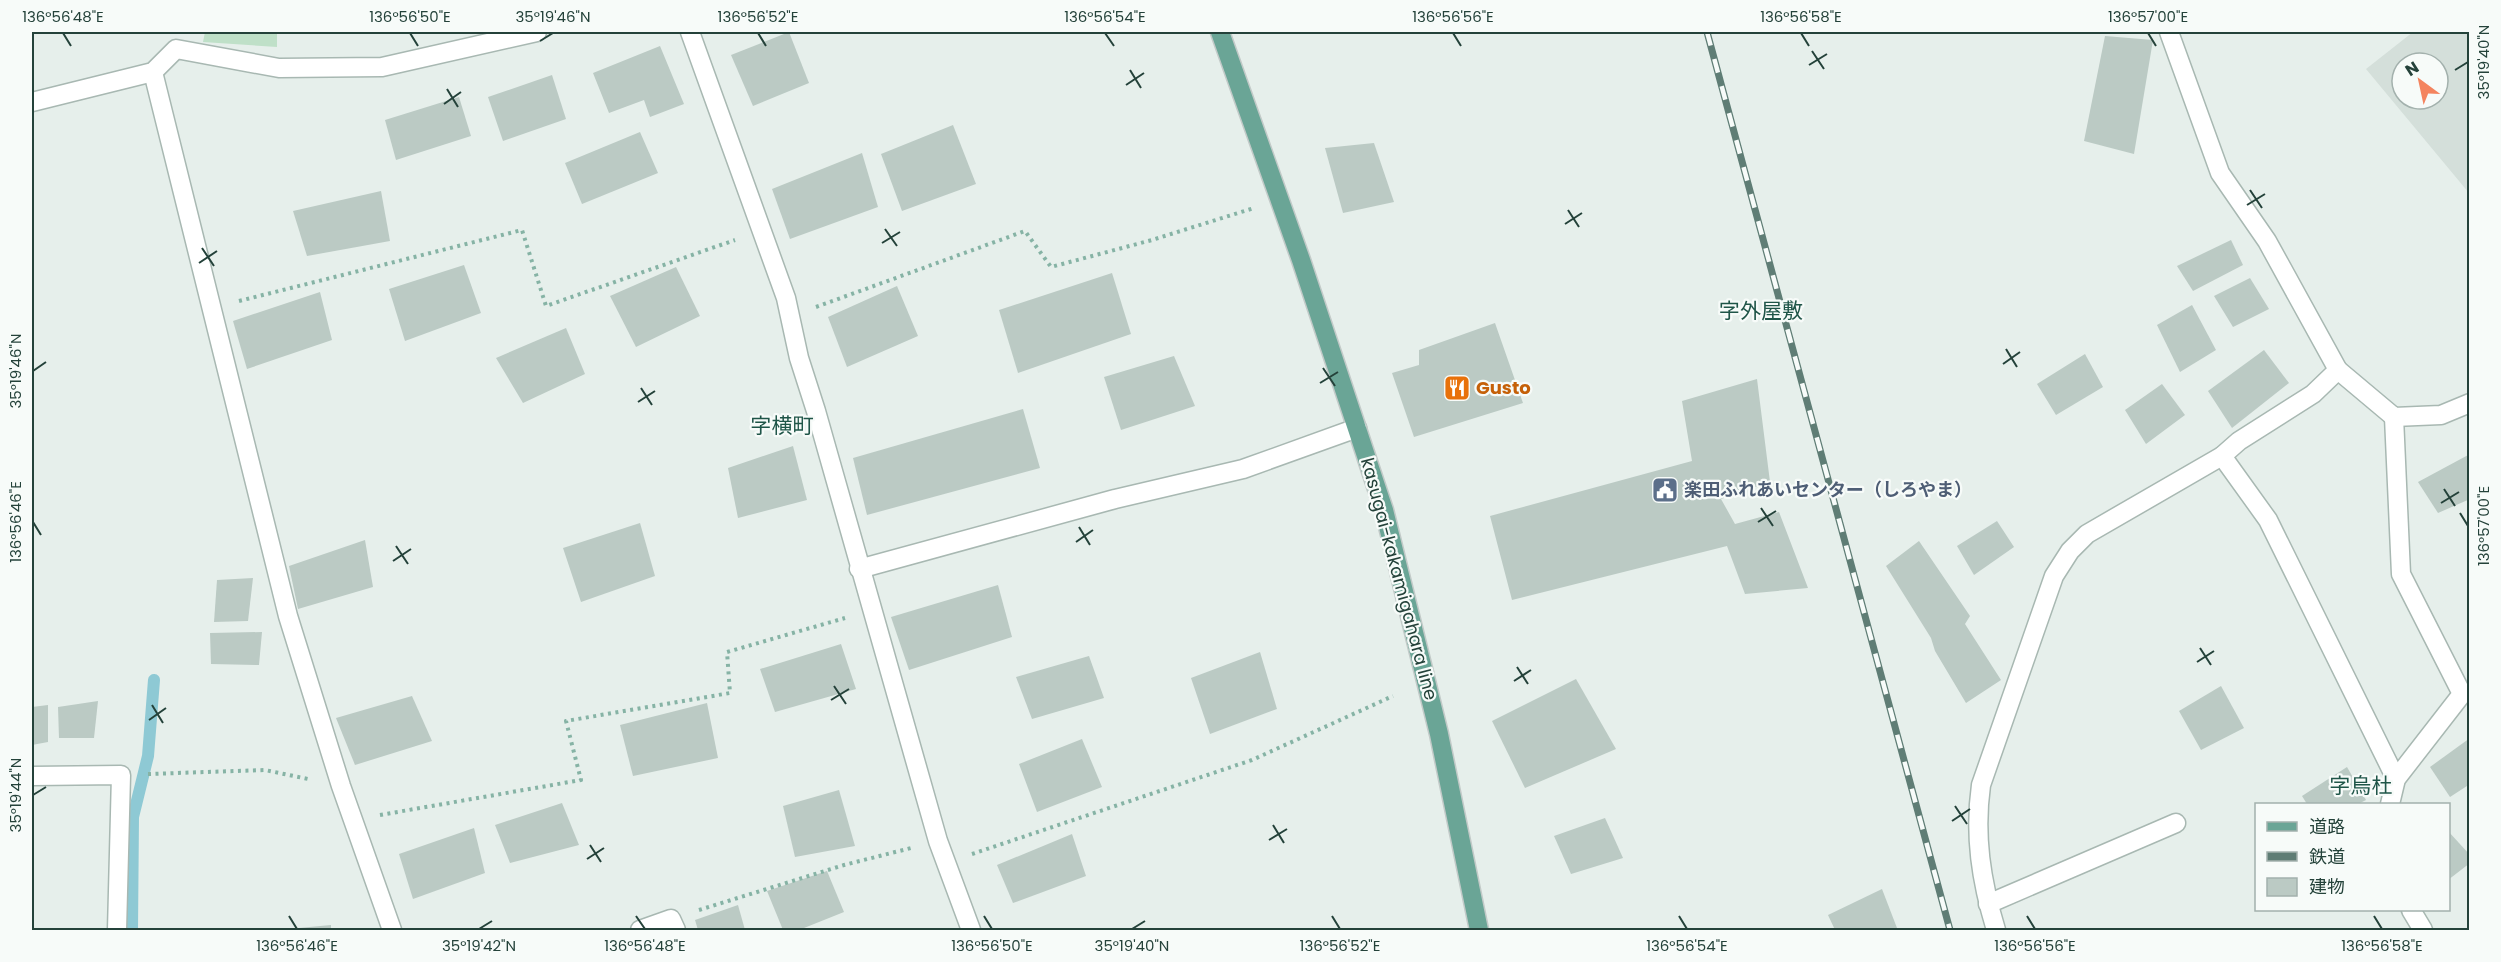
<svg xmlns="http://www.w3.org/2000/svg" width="2501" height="962" viewBox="0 0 2501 962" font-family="Poppins,'Noto Sans JP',sans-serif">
  <rect width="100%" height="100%" fill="#e6efeb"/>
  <path fill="#d4dfda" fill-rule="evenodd" d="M2413,32h56v161l-103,-124zM2402,63h36v36h-36z"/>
  <polygon fill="#bfe0c8" points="205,32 277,32 277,47 203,42"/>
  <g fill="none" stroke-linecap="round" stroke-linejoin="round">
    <polyline stroke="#8ec9d4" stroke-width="12" points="132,930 133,817 148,756 154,680"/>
  </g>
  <g fill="#bbcac4">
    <polygon points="789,32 809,83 753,106 731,55"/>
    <polygon points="2105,36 2153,40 2134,154 2084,141"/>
    <polygon points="660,46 684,104 650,117 644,100 609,113 593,73"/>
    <polygon points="552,75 566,119 503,141 488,97"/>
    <polygon points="459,97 471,136 396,160 385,120"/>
    <polygon points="953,125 976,184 902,211 881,154"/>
    <polygon points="640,132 658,173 582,204 565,163"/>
    <polygon points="1374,143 1394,202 1343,213 1325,148"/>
    <polygon points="862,153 878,207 790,239 772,189"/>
    <polygon points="381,191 390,241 307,256 293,211"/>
    <polygon points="2231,240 2243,265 2193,291 2177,266"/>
    <polygon points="464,265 481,313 405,341 389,289"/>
    <polygon points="676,267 700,316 636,347 610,296"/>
    <polygon points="1112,273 1131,334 1018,373 999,310"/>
    <polygon points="2250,278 2269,309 2233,327 2214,296"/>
    <polygon points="897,286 918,336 847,367 828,317"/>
    <polygon points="320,292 332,340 247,369 233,321"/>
    <polygon points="2192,305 2216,350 2180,372 2157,325"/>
    <polygon points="1495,323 1523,403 1414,437 1392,373 1419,365 1419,350"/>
    <polygon points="566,328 585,374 523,403 496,358"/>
    <polygon points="2264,350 2289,383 2232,428 2208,391"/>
    <polygon points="2085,354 2103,387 2056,415 2037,384"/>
    <polygon points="1174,356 1195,406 1121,430 1104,377"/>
    <polygon points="1757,379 1770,482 1721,499 1735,524 1779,512 1808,588 1745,594 1727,546 1512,600 1490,516 1692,461 1682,401"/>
    <polygon points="2162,384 2185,415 2146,444 2125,410"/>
    <polygon points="1023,409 1040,468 867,515 853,458"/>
    <polygon points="793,446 807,500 738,518 728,468"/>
    <polygon points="2470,454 2470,499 2438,513 2418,482"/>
    <polygon points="1997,521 2014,547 1974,575 1957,546"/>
    <polygon points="640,523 655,576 581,602 563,548"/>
    <polygon points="365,540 373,587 298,609 289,566"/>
    <polygon points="1919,541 1970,616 1965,624 2001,680 1966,703 1935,651 1931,638 1886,566"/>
    <polygon points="253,578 248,621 214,622 217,580"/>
    <polygon points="998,585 1012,637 909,670 891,617"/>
    <polygon points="262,632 259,665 211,664 210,633"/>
    <polygon points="841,644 856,689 775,712 760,669"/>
    <polygon points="1260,652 1277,709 1210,734 1191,678"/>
    <polygon points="1089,656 1104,698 1032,719 1016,677"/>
    <polygon points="1576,679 1616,749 1525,788 1492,721"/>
    <polygon points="2221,686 2244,728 2201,750 2179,711"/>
    <polygon points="412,696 432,741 355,765 336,718"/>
    <polygon points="98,701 94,738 59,738 58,707"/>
    <polygon points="707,703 718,758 633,776 620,725"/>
    <polygon points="48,705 48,742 32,745 32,707"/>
    <polygon points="2470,738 2470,784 2450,797 2430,767"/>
    <polygon points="1082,739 1102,787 1037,812 1019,764"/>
    <polygon points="2347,767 2366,800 2358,804 2307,804 2302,796"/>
    <polygon points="839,790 855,846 795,857 783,806"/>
    <polygon points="562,803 579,845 510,863 495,825"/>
    <polygon points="1605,818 1623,858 1571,874 1554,836"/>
    <polygon points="474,828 485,873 413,899 399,854"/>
    <polygon points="2448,831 2470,855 2470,863 2448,880"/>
    <polygon points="1072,834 1086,876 1013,903 997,865"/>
    <polygon points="827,871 844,912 799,930 783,930 767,891"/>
    <polygon points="1882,889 1897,928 1835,930 1828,915"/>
    <polygon points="738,905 745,930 698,930 695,920"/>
    <polygon points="331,925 331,930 288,930 288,929"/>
  </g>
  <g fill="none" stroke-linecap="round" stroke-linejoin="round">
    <defs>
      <g id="minor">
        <polyline points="690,32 786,298 799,358 816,411 938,841 971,930"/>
        <polyline points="153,72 288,616 341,786 392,930"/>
        <polyline points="32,102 153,72 176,49 279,68 382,67 537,32"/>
        <polyline points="2338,370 2394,417 2441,415 2470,403"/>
        <polyline points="2222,456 2268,520 2396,779"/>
        <polyline points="859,569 1115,499 1243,469 1357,428"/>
        <polyline points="32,776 121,775 117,930"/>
        <polyline points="2390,804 2396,779 2462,694 2401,574 2394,417"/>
        <polyline points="1988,904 2176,823"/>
        <polyline points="2411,910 2423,930"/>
        <polyline points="640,930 671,919 676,930"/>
        <path d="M1996,930c-15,-49 -22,-95 -15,-145l73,-209 16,-25 17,-17 135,-78 17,-15 74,-47 25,-24 -71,-129 -47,-68 -51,-141"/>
      </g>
      <polyline id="major" points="1220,32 1301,260 1384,510 1439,734 1479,930"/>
    </defs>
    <use href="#minor" stroke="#a8b8b2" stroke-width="21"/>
    <use href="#major" stroke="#c2cac8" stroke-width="21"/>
    <g stroke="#86b3a5" stroke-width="4" stroke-dasharray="3 4.5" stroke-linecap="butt">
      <polyline points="239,301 522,230 546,306 735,240"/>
      <polyline points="816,307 1025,231 1051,267 1152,240 1254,208"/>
      <polyline points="148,774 265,770 308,779"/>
      <polyline points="380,815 581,780 566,721 730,693 727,652 845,618"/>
      <polyline points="972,854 1252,760 1393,696"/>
      <polyline points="699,910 844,865 911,848"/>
    </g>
    <use href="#minor" stroke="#fff" stroke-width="18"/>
    <use href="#major" stroke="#6aa596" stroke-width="18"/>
    <defs>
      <polyline id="rail" points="1707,32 1950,930"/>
    </defs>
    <use href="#rail" stroke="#5f7d75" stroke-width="7"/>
    <use href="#rail" stroke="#f7fbf9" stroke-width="4.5" stroke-dasharray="14" stroke-linecap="butt"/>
  </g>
  <path fill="none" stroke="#24423a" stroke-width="2" d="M63,33l8,13M410,33l8,13M758,33l8,13M1105,33l9,13M1453,33l8,13M1801,33l8,13M2148,33l8,13M540,41l13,-8M1812,51l12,18M1809,65l18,-11M1130,70l11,18M2455,70l13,-8M1126,85l18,-12M447,89l11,18M444,104l17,-12M2250,190l12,18M2247,205l18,-11M1568,210l11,17M1565,224l17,-11M885,229l12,17M882,243l18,-11M202,248l12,18M199,263l18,-12M2006,349l11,18M2003,364l17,-12M1323,368l12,18M33,371l13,-9M1320,383l18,-11M641,388l11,17M638,402l17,-11M2444,489l11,17M2441,503l18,-11M1761,508l12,18M2460,513l8,13M33,522l8,13M1758,522l18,-11M1079,527l11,18M1076,542l17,-12M396,546l12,18M393,561l18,-12M2200,648l11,17M2197,662l17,-11M1517,667l11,17M1514,681l17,-11M834,686l12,18M831,700l18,-11M152,705l11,18M149,720l17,-12M33,795l13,-8M1955,806l12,18M1952,821l18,-12M1273,825l11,18M1269,840l18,-11M590,845l11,17M587,859l17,-11M289,916l8,13M636,916l9,13M984,916l8,13M1332,916l8,13M1679,916l8,13M2027,916l8,13M2374,916l8,13M479,929l13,-8M1132,929l13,-8"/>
  <defs>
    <symbol id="restaurant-square" viewBox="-11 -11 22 22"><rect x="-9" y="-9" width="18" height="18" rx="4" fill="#e8710a" stroke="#f7fbf9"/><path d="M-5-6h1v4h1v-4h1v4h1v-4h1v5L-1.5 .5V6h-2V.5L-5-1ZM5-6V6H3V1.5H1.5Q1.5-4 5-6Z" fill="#fff"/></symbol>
    <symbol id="civic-square" viewBox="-11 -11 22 22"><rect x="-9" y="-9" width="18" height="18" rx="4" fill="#5c6f8a" stroke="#f7fbf9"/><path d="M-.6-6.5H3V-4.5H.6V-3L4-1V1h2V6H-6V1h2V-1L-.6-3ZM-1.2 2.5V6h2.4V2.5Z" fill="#fff"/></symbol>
  </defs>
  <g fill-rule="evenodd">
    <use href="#restaurant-square" x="1442" y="373" width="30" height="30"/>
    <use href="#civic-square" x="1650" y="475" width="30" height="30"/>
  </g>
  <g text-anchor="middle" stroke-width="4.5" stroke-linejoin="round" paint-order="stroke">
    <g font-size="18" font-weight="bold" fill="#c56008" stroke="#f7fbf9" text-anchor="start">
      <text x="1476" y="394">Gusto</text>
    </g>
    <g font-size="18" font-weight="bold" fill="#4e5e75" stroke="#f7fbf9" text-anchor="start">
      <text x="1684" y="496">楽田ふれあいセンター（しろやま）</text>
    </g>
    <g font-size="18" fill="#24423a" stroke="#f7fbf9">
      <text transform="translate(1399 579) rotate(75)" y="6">kasugai-kakamigahara line</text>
    </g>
    <g font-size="21" fill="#1f5548" stroke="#f7fbf9">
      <text x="1761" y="318">字外屋敷</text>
      <text x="782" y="433">字横町</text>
      <text x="2361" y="793">字烏杜</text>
    </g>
  </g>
  <rect width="2501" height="962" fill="none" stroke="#f7fbf9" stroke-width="66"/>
  <rect x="2255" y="803" width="195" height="108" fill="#f7fbf9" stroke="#a3b1ad" stroke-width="1.5"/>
  <rect x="2267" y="822" width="30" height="9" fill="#6aa596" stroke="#a3b1ad" stroke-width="1.5"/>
  <text x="2309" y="833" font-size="18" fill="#24423a">道路</text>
  <rect x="2267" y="852" width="30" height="9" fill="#5f7d75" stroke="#a3b1ad" stroke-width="1.5"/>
  <text x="2309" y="863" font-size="18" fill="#24423a">鉄道</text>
  <rect x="2267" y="878" width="30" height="18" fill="#bbcac4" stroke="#a3b1ad" stroke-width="1.5"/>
  <text x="2309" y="893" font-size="18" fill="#24423a">建物</text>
  <g transform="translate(2420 81) rotate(327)"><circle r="28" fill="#f7fbf9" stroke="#a3b1ad" stroke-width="1.5"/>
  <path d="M0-4.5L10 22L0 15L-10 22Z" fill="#f4845f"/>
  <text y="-9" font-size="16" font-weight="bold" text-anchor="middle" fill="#24423a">N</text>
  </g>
  <rect x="33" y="33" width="2435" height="896" fill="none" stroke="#24423a" stroke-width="2"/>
  <g font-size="15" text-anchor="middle" fill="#24423a">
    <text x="63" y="22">136°56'48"E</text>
    <text x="410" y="22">136°56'50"E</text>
    <text x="553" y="22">35°19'46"N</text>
    <text x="758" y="22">136°56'52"E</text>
    <text x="1105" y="22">136°56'54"E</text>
    <text x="1453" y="22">136°56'56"E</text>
    <text x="1801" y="22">136°56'58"E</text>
    <text x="2148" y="22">136°57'00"E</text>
    <text transform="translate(2484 62) rotate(-90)" y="5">35°19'40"N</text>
    <text transform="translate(16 371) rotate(-90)" y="5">35°19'46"N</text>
    <text transform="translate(16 522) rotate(-90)" y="5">136°56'46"E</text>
    <text transform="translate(2484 526) rotate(-90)" y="5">136°57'00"E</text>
    <text transform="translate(16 795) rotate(-90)" y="5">35°19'44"N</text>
    <text x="297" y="951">136°56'46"E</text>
    <text x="479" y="951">35°19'42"N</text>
    <text x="645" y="951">136°56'48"E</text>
    <text x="992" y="951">136°56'50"E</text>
    <text x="1132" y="951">35°19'40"N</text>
    <text x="1340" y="951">136°56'52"E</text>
    <text x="1687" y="951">136°56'54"E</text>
    <text x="2035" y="951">136°56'56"E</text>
    <text x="2382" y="951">136°56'58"E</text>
  </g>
</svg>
